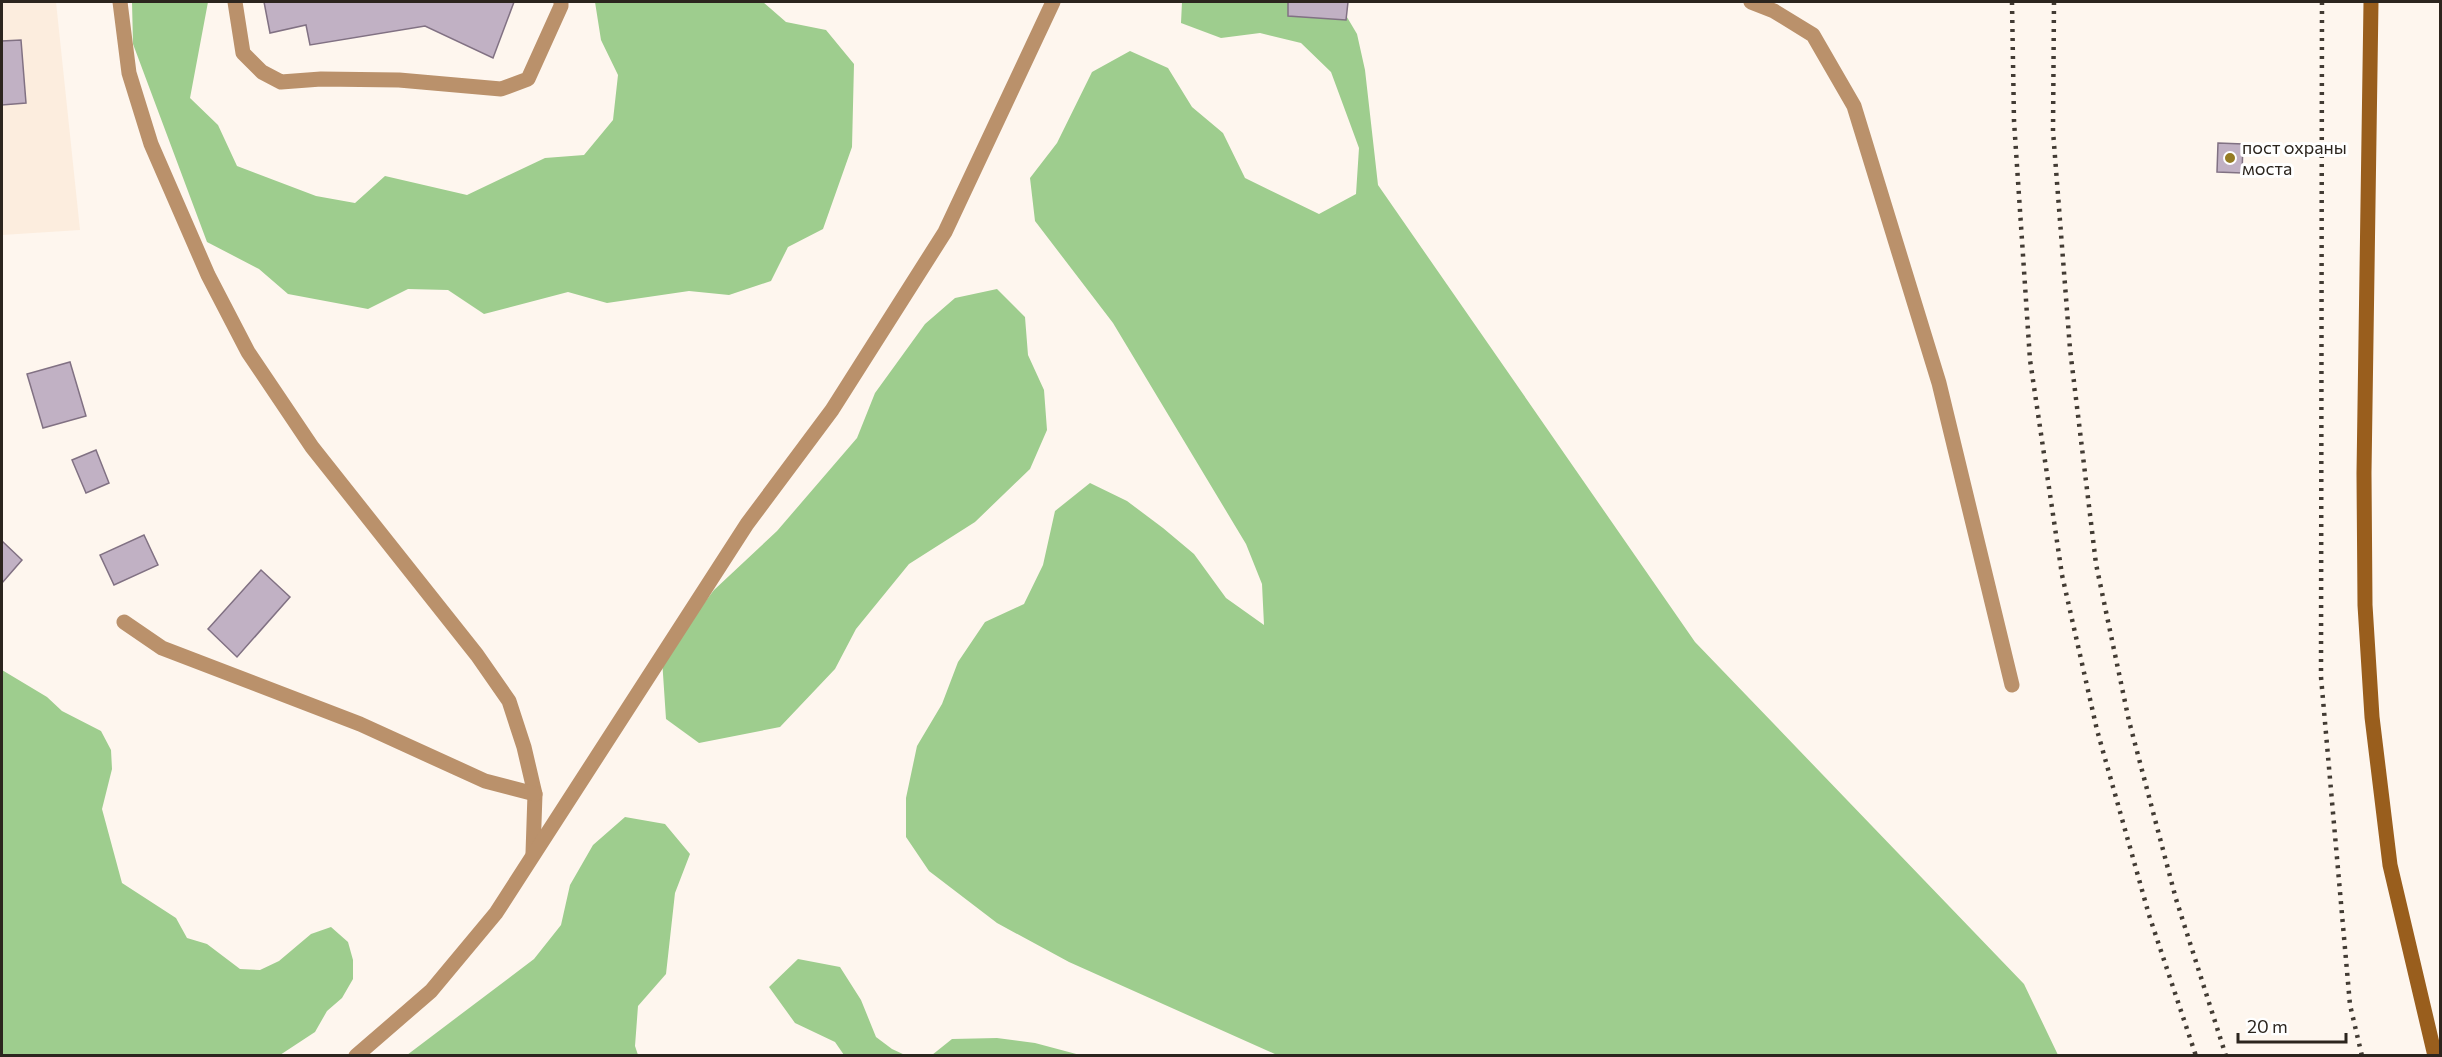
<svg xmlns="http://www.w3.org/2000/svg" width="2442" height="1057" viewBox="0 0 2442 1057" font-family="Commissioner,sans-serif">
  <rect width="100%" height="100%" fill="#fef6ee"/>
  <polygon fill="#fcedde" points="2,2 56,2 80,230 2,235"/>
  <g fill="#9ecd8e">
    <polygon points="132,2 208,2 190,98 218,125 237,166 316,196 355,203 385,176 467,195 545,158 584,155 613,120 618,75 601,40 595,2 763,2 786,22 826,30 854,64 852,147 823,229 788,247 771,281 729,295 689,291 607,303 568,292 484,314 448,290 408,289 368,309 288,294 259,269 207,242 133,44"/>
    <polygon points="1182,2 1338,2 1357,34 1365,70 1378,185 1695,642 2024,984 2058,1055 1277,1055 1069,962 997,923 929,871 906,837 906,798 917,746 942,704 958,662 985,622 1024,604 1043,565 1055,511 1090,483 1127,501 1163,528 1194,554 1226,598 1264,625 1262,584 1246,544 1113,323 1035,221 1030,178 1057,143 1092,72 1130,51 1168,68 1192,107 1223,133 1245,178 1319,214 1356,194 1359,148 1331,72 1301,43 1260,33 1221,38 1181,23"/>
    <polygon points="997,289 1025,317 1028,355 1044,390 1047,430 1030,469 975,522 909,564 856,629 835,669 780,727 699,743 666,719 662,659 714,590 777,531 857,438 875,393 925,324 955,298"/>
    <polygon points="2,670 47,697 62,711 101,731 111,750 112,769 102,809 122,883 176,918 187,938 207,944 240,969 260,970 279,961 311,934 331,927 348,942 353,960 353,979 342,998 327,1011 315,1032 280,1055 2,1055"/>
    <polygon points="625,817 665,824 690,854 675,893 666,974 638,1006 635,1046 638,1055 407,1055 534,959 561,925 570,885 593,845"/>
    <polygon points="798,959 840,967 861,1000 876,1037 892,1049 905,1055 844,1055 835,1042 795,1023 769,987"/>
    <polygon points="997,1038 1035,1043 1080,1055 932,1055 952,1039"/>
  </g>
  <g fill="#c1b1c4" stroke="#817183" stroke-width="1.5">
    <polygon points="264,2 514,2 493,58 425,26 310,45 306,25 270,33"/>
    <polygon points="1288,2 1348,2 1346,20 1288,16"/>
    <polygon points="21,40 26,103 2,105 2,41"/>
    <polygon points="2218,143 2243,144 2242,173 2217,172"/>
    <polygon points="70,362 86,416 43,428 27,374"/>
    <polygon points="96,450 109,483 86,493 72,460"/>
    <polygon points="144,535 158,565 114,585 100,555"/>
    <polygon points="2,541 22,560 2,583"/>
    <polygon points="261,570 290,597 237,657 208,629"/>
  </g>
  <g fill="none" stroke-linecap="round" stroke-linejoin="round">
    <g stroke="#ba916b" stroke-width="15">
      <polyline points="120,2 129,73 151,144 208,275 248,352 312,447 477,655 509,701 524,747 535,794 533,853"/>
      <polyline points="235,2 243,53 262,72 281,82 321,79 399,80 501,89 528,79 561,6 561,2"/>
      <polyline points="1751,2 1774,11 1813,35 1854,106 1939,383 2012,685"/>
      <polyline points="124,622 162,648 360,724 485,781 535,794"/>
      <polyline points="356,1056 431,991 496,913 747,524 832,410 945,232 1053,2"/>
    </g>
    <polyline stroke="#995e1d" stroke-width="15" points="2371,2 2364,473 2365,605 2372,717 2390,865 2435,1056"/>
    <g stroke="#423b33" stroke-width="4.5" stroke-dasharray="3 6" stroke-linecap="butt">
      <polyline points="2012,2 2014,121 2030,360 2062,575 2097,730 2149,915 2196,1056"/>
      <polyline points="2054,2 2053,131 2070,349 2096,564 2129,721 2176,899 2226,1056"/>
      <polyline points="2322,2 2321,677 2350,1005 2362,1056"/>
    </g>
  </g>
  <circle fill="#957c24" stroke="#fff" stroke-width="2" cx="2230" cy="158" r="6"/>
  <g text-anchor="middle" stroke-width="6" stroke-linejoin="round" paint-order="stroke">
    <g font-size="18" fill="#2c251e" stroke="#fff" text-anchor="start">
      <text x="2242" y="154">пост охраны<tspan x="2242" dy="21">моста</tspan></text>
    </g>
  </g>
  <rect width="2442" height="1057" fill="none" stroke="#2c251e" stroke-width="6"/>
  <path d="M2238 1033v9h108v-9" fill="none" stroke="#2c251e" stroke-width="3"/>
  <text x="2247" y="1033" font-size="18" fill="#2c251e" stroke="#ffffff" stroke-width="4.5" paint-order="stroke">20 m</text>
</svg>
